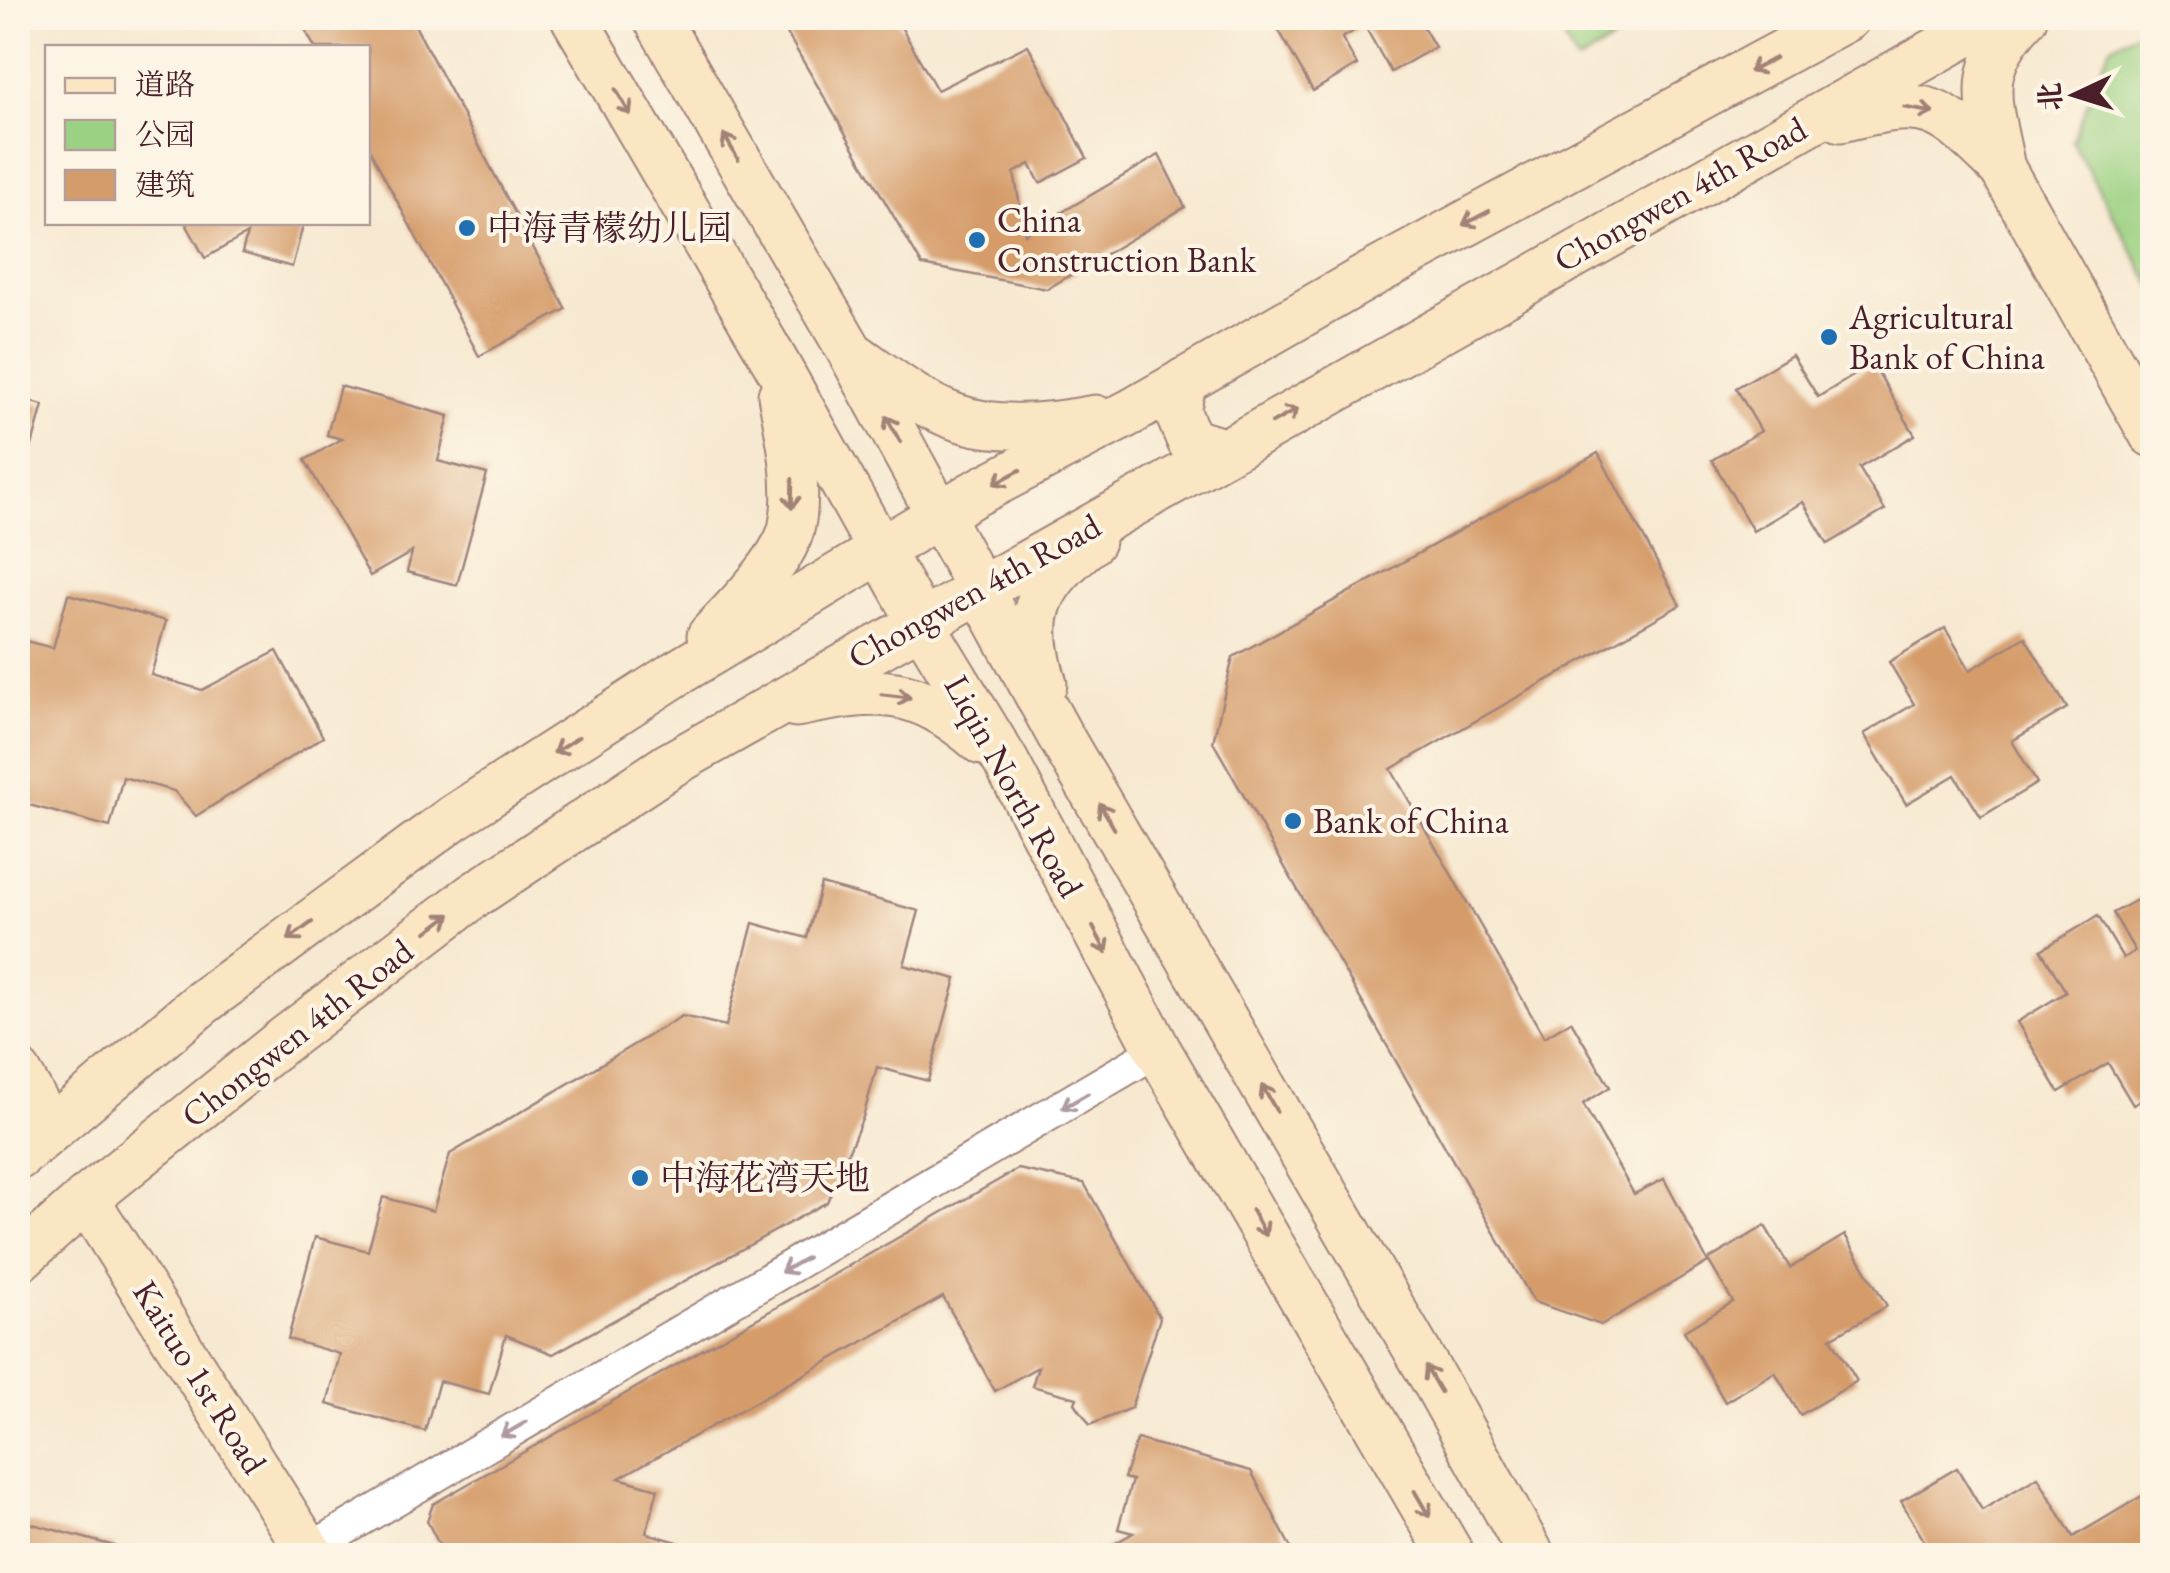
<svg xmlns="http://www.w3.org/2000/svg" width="2170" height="1573" viewBox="0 0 2170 1573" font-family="'EB Garamond','Noto Serif SC',serif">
  <rect width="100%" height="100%" fill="#fcf5e5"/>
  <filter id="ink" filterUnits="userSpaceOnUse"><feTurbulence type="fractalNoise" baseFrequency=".01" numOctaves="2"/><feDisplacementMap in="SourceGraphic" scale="20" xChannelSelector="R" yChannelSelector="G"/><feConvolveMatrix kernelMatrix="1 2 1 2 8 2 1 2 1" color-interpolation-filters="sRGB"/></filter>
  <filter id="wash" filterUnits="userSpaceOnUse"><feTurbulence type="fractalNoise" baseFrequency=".0048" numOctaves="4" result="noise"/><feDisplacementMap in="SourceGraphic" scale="40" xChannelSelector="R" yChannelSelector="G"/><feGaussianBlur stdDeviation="2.25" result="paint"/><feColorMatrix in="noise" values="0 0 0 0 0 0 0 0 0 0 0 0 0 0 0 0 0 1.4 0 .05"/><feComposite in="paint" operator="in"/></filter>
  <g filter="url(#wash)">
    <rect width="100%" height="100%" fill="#f7e9d1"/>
    <g fill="#9bd183" stroke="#727857" stroke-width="2.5">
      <polygon points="1552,18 1634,18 1638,25 1577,63"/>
      <polygon points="2152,24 2152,286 2072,141 2110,47"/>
    </g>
    <g id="blocks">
      <g fill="#d59c6b">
        <polygon points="299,18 411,18 566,309 479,356 368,146 368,48 315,48"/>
        <polygon points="778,18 896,18 937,90 1028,45 1087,158 1040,183 1030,164 1014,173 1025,234 1159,155 1185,207 1047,289 922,265"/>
        <polygon points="1272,18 1418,18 1435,47 1391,72 1364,25 1342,38 1357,65 1313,91"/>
        <polygon points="185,222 304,222 292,267 242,253 247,234 205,258"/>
        <polygon points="1792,355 1818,397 1873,364 1915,435 1859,468 1885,510 1828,544 1803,502 1753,531 1712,460 1761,431 1736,388"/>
        <polygon points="340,386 449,416 438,461 487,474 457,585 407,572 412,552 370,576 305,460 342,439 327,435"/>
        <polygon points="18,398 43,405 19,493 18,493"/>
        <polygon points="1598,453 1680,605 1391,769 1544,1037 1571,1021 1610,1087 1583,1104 1634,1194 1664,1179 1708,1262 1601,1325 1534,1302 1213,742 1233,657"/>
        <polygon points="68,594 166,621 151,675 202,690 277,651 323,737 196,816 174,791 123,777 110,827 18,802 18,779 25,750 18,748 18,639 53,648"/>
        <polygon points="1945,628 1970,670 2025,637 2067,708 2012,741 2037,783 1981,817 1955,775 1906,804 1864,734 1914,704 1889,662"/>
        <polygon points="821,884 919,911 904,965 956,979 928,1081 877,1067 863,1117 827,1202 553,1354 506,1335 489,1394 439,1381 425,1431 327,1404 340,1354 288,1339 315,1237 368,1251 383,1197 433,1211 450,1154 682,1016 726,1026 753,923 807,938"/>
        <polygon points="2152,892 2152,1094 2133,1105 2108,1063 2059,1092 2017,1022 2066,992 2041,950 2098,916 2123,958 2135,951 2113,913"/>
        <polygon points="1018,1169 1084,1183 1160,1318 1131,1408 1090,1425 1075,1403 1077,1398 1032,1386 1038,1367 995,1391 943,1297 619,1478 658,1489 646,1533 695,1547 693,1556 445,1556 427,1521 433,1504"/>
        <polygon points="1765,1226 1790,1268 1845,1235 1887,1306 1831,1338 1857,1381 1800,1415 1775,1372 1725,1402 1684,1331 1733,1302 1708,1260"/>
        <polygon points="1137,1439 1251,1471 1295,1556 1093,1556 1133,1533 1118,1529 1132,1480 1124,1478"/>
        <polygon points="1957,1468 1982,1510 2038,1477 2073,1537 2152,1490 2152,1556 1907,1556 1926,1544 1901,1501"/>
        <polygon points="18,1520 114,1546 112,1556 18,1556"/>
      </g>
    </g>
  </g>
  <g filter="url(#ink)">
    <use href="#blocks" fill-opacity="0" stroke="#a0847e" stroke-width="2.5"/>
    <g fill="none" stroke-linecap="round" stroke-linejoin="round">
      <defs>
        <polyline id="street" points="309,1550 1158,1050"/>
        <g id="secondary">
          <polyline points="574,18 776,363 920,621 1006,762 1158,1050 1452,1556"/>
          <polyline points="656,18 851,353 1059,734 1438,1387 1532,1556"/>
          <path d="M1841,119c88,-23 98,-13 161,49 -13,-67 -29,-96 22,-150"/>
          <polyline points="2002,168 2152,434"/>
          <path d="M857,357c31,22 64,48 99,60 41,15 97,9 139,1"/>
          <polyline points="1184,381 1177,411 1190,441 1223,451"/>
          <path d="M710,636c24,-26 76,-76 82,-111 8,-41 -3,-89 -11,-130"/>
          <path d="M1044,684c-21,-69 -8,-99 48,-143"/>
          <path d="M796,704c84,-17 119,-20 186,38"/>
          <polyline points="18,1072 50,1128"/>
          <polyline points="18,1157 203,1002 453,818 677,673 972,495 1131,412 1372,274 1847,18"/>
          <polyline points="86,1199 312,1556"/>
          <polyline points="18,1260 86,1199 280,1043 473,896 670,765 1994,18"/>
        </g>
      </defs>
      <use href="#street" stroke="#a0847e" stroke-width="36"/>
      <use href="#secondary" stroke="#a0847e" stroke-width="49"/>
      <use href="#street" stroke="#fff" stroke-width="32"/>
      <use href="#secondary" stroke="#fbe6c3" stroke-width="45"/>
    </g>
    <defs><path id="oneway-shaft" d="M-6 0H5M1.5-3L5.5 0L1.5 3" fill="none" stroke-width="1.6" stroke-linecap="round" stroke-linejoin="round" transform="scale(2.5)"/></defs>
    <g stroke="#a28277">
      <use href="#oneway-shaft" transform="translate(1762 65) rotate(152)"/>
      <use href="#oneway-shaft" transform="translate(623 102) rotate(60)"/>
      <use href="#oneway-shaft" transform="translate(1919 110) rotate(10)"/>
      <use href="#oneway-shaft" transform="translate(731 147) rotate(-120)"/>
      <use href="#oneway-shaft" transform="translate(1476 218) rotate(152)"/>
      <use href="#oneway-shaft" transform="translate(1285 416) rotate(-29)"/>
      <use href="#oneway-shaft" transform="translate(893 429) rotate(-119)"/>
      <use href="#oneway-shaft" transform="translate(1007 477) rotate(152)"/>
      <use href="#oneway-shaft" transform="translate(792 494) rotate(91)"/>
      <use href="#oneway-shaft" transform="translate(896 696) rotate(7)"/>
      <use href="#oneway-shaft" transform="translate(566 745) rotate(147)"/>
      <use href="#oneway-shaft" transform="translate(1107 816) rotate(-120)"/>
      <use href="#oneway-shaft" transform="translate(439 923) rotate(-37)"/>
      <use href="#oneway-shaft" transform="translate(300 931) rotate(144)"/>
      <use href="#oneway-shaft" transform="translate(1100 940) rotate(62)"/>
      <use href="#oneway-shaft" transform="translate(1269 1098) rotate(-120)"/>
      <use href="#oneway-shaft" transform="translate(1259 1223) rotate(60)"/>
      <use href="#oneway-shaft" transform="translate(1433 1379) rotate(-120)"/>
      <use href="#oneway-shaft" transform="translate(1422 1504) rotate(60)"/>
    </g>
    <g stroke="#ae9aa0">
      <use href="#oneway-shaft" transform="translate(1075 1101) rotate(150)"/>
      <use href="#oneway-shaft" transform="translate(794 1265) rotate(150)"/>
      <use href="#oneway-shaft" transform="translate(514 1429) rotate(150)"/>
    </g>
  </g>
  <g fill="#1f6fb2" stroke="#fcf5e5" stroke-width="4">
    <circle cx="467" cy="228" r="10"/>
    <circle cx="977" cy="240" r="10"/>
    <circle cx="1829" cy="337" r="10"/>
    <circle cx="1293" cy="821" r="10"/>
    <circle cx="640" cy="1178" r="10"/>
  </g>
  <g text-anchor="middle" stroke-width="8" stroke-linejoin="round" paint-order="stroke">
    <g font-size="35" fill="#4a1f2b" stroke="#fcf5e5">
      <text transform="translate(1680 194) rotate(-29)" y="12">Chongwen 4th Road</text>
      <text transform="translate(974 591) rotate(-29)" y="12">Chongwen 4th Road</text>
      <text transform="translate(1014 786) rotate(61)" y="12">Liqin North Road</text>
      <text transform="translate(297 1033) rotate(-38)" y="12">Chongwen 4th Road</text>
      <text transform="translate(200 1377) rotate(58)" y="12">Kaituo 1st Road</text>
    </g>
    <g font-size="35" fill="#4a1f2b" stroke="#fcf5e5" text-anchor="start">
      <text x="997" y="232">China<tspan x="997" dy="40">Construction Bank</tspan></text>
      <text x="487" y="240">中海青檬幼儿园</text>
      <text x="1849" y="329">Agricultural<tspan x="1849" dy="40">Bank of China</tspan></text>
      <text x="1313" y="833">Bank of China</text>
      <text x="660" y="1190">中海花湾天地</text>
    </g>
  </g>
  <rect width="2170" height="1573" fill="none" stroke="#fcf5e5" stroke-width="60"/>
  <rect x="45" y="45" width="325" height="180" fill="#fcf5e5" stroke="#b59f9b" stroke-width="2.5"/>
  <rect x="65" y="78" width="50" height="15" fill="#fbe6c3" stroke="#b59f9b" stroke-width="2.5"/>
  <text x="135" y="95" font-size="30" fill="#4a1f2b">道路</text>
  <rect x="65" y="120" width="50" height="30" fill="#9bd183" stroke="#b59f9b" stroke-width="2.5"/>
  <text x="135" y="145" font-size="30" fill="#4a1f2b">公园</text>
  <rect x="65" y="170" width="50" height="30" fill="#d59c6b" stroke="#b59f9b" stroke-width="2.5"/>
  <text x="135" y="195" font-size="30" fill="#4a1f2b">建筑</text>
  <g transform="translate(2075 95) rotate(266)" stroke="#fcf5e5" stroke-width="8" paint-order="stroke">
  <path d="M0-8L18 38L0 25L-18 38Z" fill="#4a1f2b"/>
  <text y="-15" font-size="28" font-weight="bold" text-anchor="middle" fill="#4a1f2b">北</text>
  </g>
</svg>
